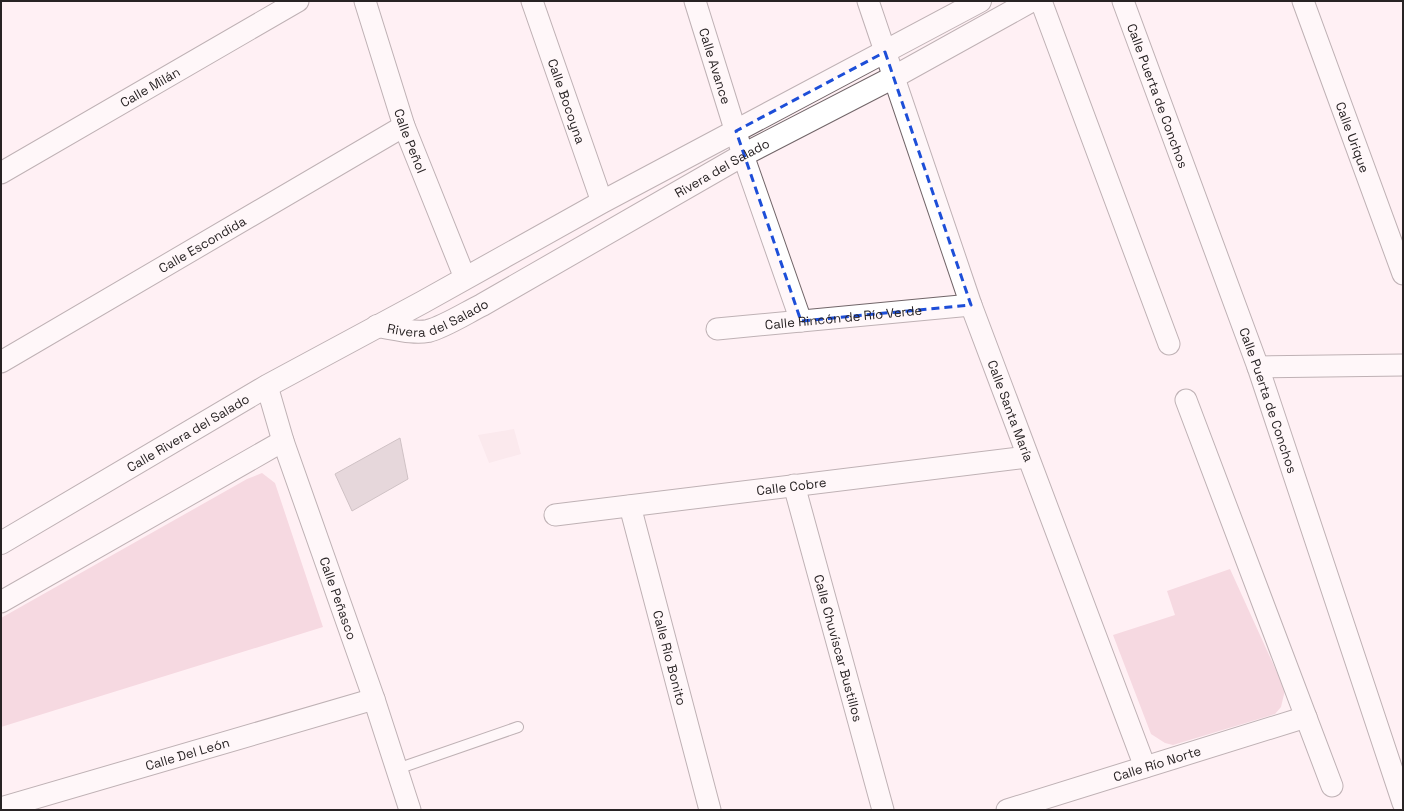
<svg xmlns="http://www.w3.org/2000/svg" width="1404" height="811" viewBox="0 0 1404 811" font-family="'Space Grotesk',sans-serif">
  <rect width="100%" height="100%" fill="#fff0f4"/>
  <polygon fill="#f6dfe5" points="514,429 521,454 489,463 478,435"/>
  <g fill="#ecbcca">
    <polygon points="262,473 275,483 323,627 1,727 1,618 247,479"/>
    <polygon points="1230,569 1285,690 1281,707 1275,714 1173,745 1165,743 1151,734 1113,635 1175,615 1167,591"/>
  </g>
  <polygon fill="#c8b9bd" stroke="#95888b" points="400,438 408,479 352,511 335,474"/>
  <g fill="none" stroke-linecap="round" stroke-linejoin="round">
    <defs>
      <polyline id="lane" points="397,769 518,727"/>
      <g id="street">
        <path id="s1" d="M365,1l39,125 61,152"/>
        <path id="s2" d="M532,1l70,201"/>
        <path id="s3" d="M695,1l48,154 58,166"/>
        <path id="s4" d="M868,1l103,304 174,462"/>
        <polyline points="1041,1 1169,344"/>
        <path id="s5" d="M1123,1l135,366 145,436"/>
        <path id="s6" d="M1303,1l100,273"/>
        <path id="s7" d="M1,173l297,-172"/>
        <path id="s8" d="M717,329l254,-24"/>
        <path id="s9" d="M1,362l403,-236"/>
        <polyline points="1258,367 1403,365"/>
        <path id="s10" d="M267,386l16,55 91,258 36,111"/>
        <polyline points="1186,400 1332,786"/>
        <path id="s11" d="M794,485l89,325"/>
        <path id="s12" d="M630,506l80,304"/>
        <path id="s13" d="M555,515l472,-58"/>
        <polyline points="1,602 283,441"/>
        <path id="s14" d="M1,808l373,-109"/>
        <path id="s15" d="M1007,810l299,-93"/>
      </g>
      <g id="secondary">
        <path id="s16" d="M377,326c16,2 35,8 51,5 16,-4 38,-18 54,-26l261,-150 151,-78 137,-76"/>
        <path id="s17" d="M1,543l266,-157 156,-84 179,-100 378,-201"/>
      </g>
    </defs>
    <use href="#lane" stroke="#716568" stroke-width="12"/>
    <use href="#street" stroke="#716568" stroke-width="23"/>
    <use href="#secondary" stroke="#716568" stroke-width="24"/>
    <use href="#lane" stroke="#fff" stroke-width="10"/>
    <use href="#street" stroke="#fff" stroke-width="21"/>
    <use href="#secondary" stroke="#fff" stroke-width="22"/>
  </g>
  <path d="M0 0H1404V811H0ZM885,52l86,253 -170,16 -65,-190z" fill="#fff0f4" fill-opacity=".55" fill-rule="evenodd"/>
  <path fill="none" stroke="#1d4ed8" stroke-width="3" stroke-dasharray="8 5" stroke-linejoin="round" d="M885,52l86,253 -170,16 -65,-190z"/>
  <g text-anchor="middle" stroke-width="4" stroke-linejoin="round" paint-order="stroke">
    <g font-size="13" fill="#282324" stroke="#fff">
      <text dy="5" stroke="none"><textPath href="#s3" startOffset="68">Calle Avance</textPath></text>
      <text dy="5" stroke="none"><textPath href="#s7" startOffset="172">Calle Milán</textPath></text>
      <text dy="5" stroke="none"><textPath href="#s5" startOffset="101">Calle Puerta de Conchos</textPath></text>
      <text dy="5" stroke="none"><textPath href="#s2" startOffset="106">Calle Bocoyna</textPath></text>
      <text dy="5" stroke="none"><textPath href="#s6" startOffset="145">Calle Urique</textPath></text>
      <text dy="5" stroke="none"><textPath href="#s1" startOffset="147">Calle Peñol</textPath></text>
      <text dy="5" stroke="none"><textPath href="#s16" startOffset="388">Rivera del Salado</textPath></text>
      <text dy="5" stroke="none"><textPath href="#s9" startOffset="233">Calle Escondida</textPath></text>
      <text dy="5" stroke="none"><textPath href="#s16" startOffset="64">Rivera del Salado</textPath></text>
      <text dy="5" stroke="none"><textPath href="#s8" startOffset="127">Calle Rincón de Río Verde</textPath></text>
      <text dy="5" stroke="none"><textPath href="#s5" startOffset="425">Calle Puerta de Conchos</textPath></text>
      <text dy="5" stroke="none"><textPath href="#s4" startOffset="434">Calle Santa María</textPath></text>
      <text dy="5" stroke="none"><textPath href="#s17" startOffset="217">Calle Rivera del Salado</textPath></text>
      <text dy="5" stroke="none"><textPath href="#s13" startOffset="238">Calle Cobre</textPath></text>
      <text dy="5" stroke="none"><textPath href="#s10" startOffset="224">Calle Peñasco</textPath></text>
      <text dy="5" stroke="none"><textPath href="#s11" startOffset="169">Calle Chuvíscar Bustillos</textPath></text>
      <text dy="5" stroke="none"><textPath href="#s12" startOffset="157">Calle Río Bonito</textPath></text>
      <text dy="5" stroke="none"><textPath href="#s14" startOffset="194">Calle Del León</textPath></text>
      <text dy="5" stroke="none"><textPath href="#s15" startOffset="157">Calle Río Norte</textPath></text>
    </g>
  </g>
  <rect width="1404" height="811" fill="none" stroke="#282324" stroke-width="4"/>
</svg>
